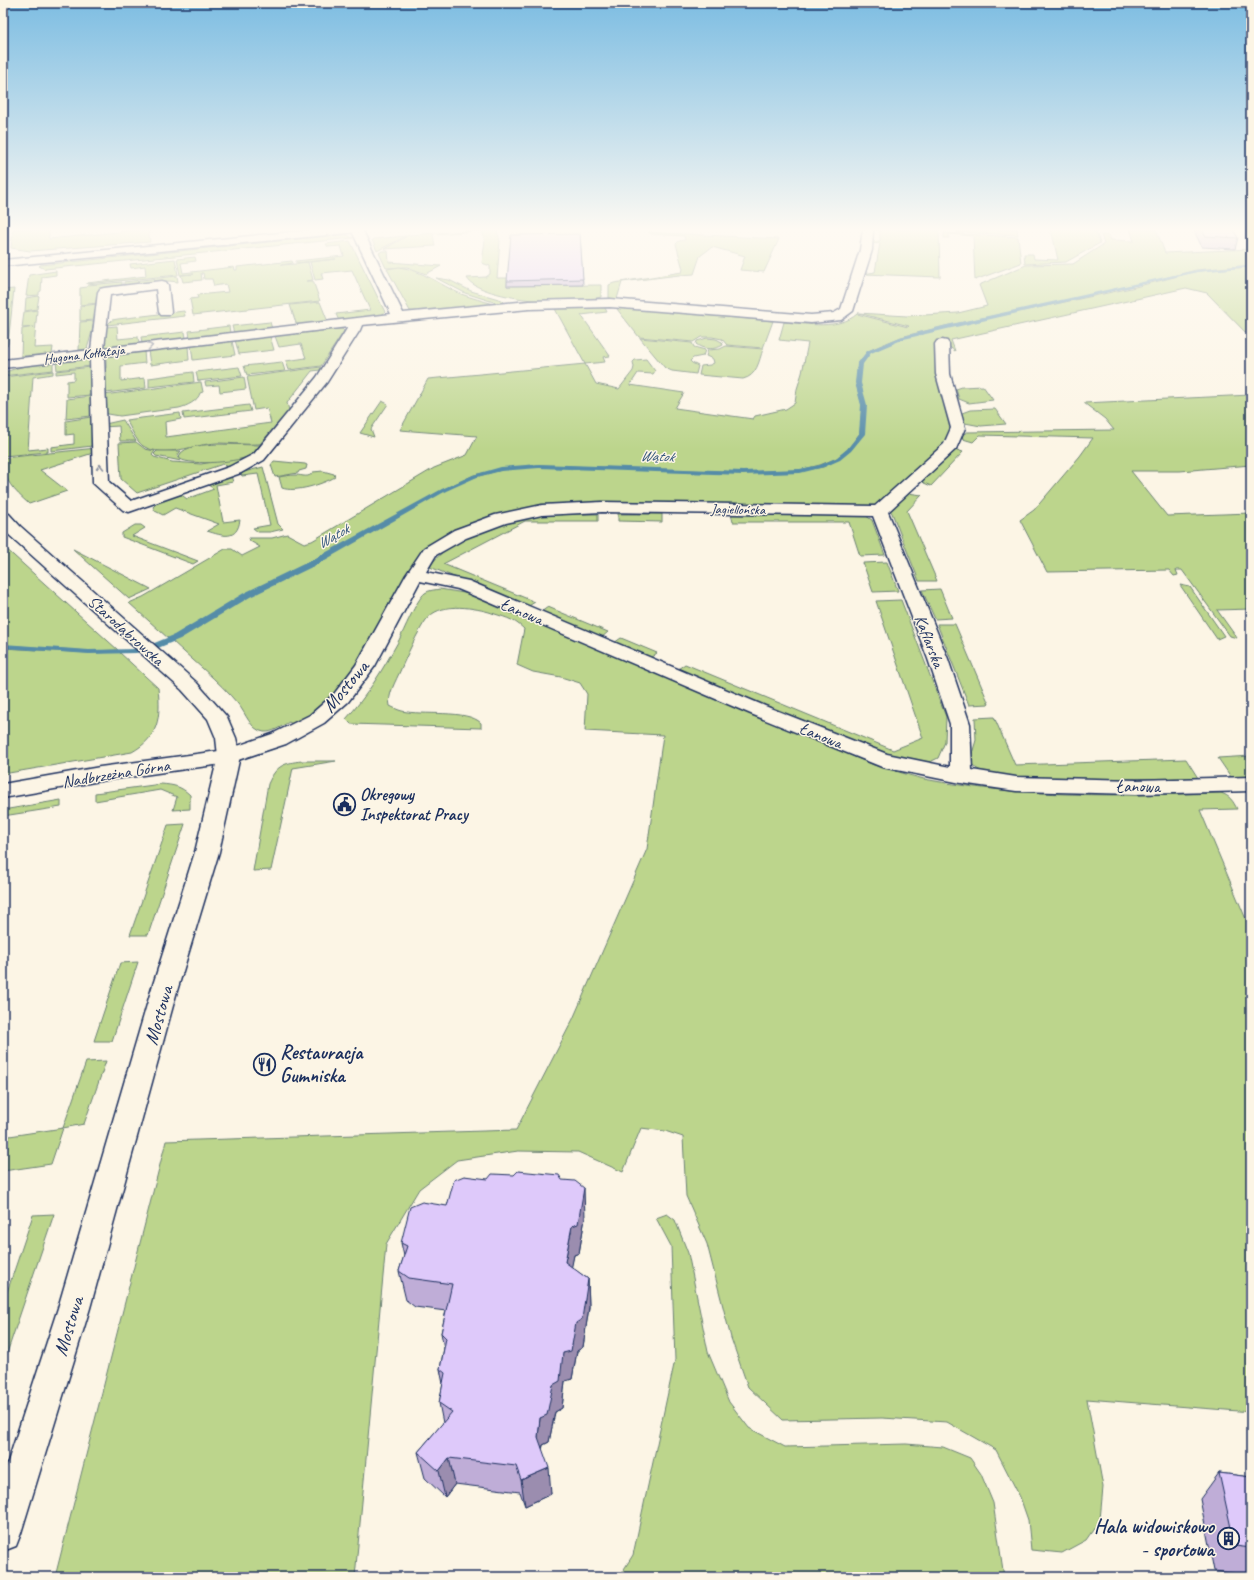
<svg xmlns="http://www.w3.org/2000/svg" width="1254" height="1580" viewBox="0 0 1254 1580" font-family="Caveat,sans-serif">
  <rect width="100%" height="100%" fill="#fcf5e5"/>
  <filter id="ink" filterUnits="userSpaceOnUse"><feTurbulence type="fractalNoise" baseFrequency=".025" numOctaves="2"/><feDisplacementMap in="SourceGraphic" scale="8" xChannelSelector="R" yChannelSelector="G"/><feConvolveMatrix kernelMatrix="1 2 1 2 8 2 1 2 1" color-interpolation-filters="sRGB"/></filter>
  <g filter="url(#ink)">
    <g fill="#bcd58c" stroke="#6c8275">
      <polygon points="13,229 49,229 49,239 148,229 150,242 30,251 11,248"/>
      <path d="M476,229h30l-9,2 3,10 -3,37h11l-1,8 94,-1v12l-9,2c-19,0 -40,3 -59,1 -15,-1 -60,-9 -66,-22l19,-1 4,-3v-8l-8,-3 3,-23 -3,-9z"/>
      <polygon points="871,229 939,230 940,277 864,274 875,272 880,243 870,244 870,242 880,241 880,230 871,231"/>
      <polygon points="957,229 1017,229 1018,235 957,232"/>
      <polygon points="1051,229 1095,229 1100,243 1066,262 1025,264 1024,254 1033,254 1034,259 1058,260"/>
      <path d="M1130,229h26l9,24 86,-4v16l-55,5 -67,17 -184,39 -44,11 -33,14 -10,13 -2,19 6,22 -2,28 -12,16 -11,9 -17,7 -20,5 -57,2 -204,-7 -38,4 -27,6 -32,15 -128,72 -68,32 -77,45 -40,-36 14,-6 82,-48h7l10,7 18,-9 -10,-6 -1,-3h23l15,-4 17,9 8,-2 122,-73 33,-13 10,-19 -77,-6 28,-51 157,-15 -31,-57 50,-1 3,6 -26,3 29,41 -7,1 2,5 -20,2 11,20 23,5 14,-18 1,-4 -1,-5 2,-2 11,-1 9,12 -2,3 -15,-1 -8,12 54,8 -9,15 78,11 2,-3 31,-7 9,-6 2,-14 5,-16 6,-30 -29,-3 5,-18c23,2 55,8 73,-8l51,13 1,-1 -51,-13 49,3 51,-3 29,-7 -8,-21 47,-20 47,-1 31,-20 -3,-9h8l2,5 23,1z"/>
      <polygon points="479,230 480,231 433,234 435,246 384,249 409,235"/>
      <polygon points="648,232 779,239 764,272 740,270 745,256 712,247 700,256 694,274 679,275 622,282 617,299 609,298 609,285 614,283 682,272 683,269 676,244 679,241 685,240 684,236 651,234"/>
      <polygon points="944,233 1018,237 1021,263 975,280 973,236 949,234 949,238 944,238"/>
      <polygon points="338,235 347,235 353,238 45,269 39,266 40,265"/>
      <polygon points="406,236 377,251 372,240 373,239"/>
      <polygon points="350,241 385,312 380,316 339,321 336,314 370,310 352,270 321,273 323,279 315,280 310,262 336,259 297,263 308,262 313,280 306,281 313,281 320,301 193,315 190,299 198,298 197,295 228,292 226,284 214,286 212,279 204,279 203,273 201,273 202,280 183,282 181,275 194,274 180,275 177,259 195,257 196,261 181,263 183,273 234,267 235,270 237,270 237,267 292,261 293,263 281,265 296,264 296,261 344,256 341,246 328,247 326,244"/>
      <polygon points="382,251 388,251 389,262 441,266 426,274 407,267 386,268 379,253"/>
      <polygon points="175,259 178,275 87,284 87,283 146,276 145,266 131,268 130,264"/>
      <path d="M399,267c23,3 41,18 62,27 11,4 22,7 33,10l-78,8 -6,-1 -23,-42z"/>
      <path d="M1251,267v71l-44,-45 -21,-5 -235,52 4,11 -11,-8 12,85 -8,18 -69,61 -337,2 -115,43 -90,145 -40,30 -8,-5c-7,4 -17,11 -25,10 -14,-2 -18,-19 -26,-28 -20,-24 -45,-43 -67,-64l77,-45 69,-32 78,-45 50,-28 30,-13 26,-7 38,-4 204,7 58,-2 22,-4 16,-8 11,-9 13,-17 2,-29 -6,-21 2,-19 9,-12 32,-14 45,-11 184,-39 67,-17z"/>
      <polygon points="56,271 56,275 42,277 41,291 39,292 39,295 26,296 29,275"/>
      <polygon points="177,276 178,282 169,281 124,286 124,282"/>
      <polygon points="436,278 449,280 471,291 502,300 504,302 500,304 465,293"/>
      <polygon points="122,282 122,286 100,290 98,293 98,303 80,305 80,288 87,287 88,285"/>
      <polygon points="14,289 8,344 3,348 3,290"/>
      <polygon points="39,296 37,309 25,311 26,298"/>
      <polygon points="320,302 328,322 297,326 290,305"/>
      <polygon points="97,304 95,320 80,321 80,306"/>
      <polygon points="618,308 621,308 773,321 763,348 727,345 722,339 712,337 701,337 693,342 639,337 617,309"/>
      <polygon points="37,310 34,348 53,347 52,354 23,356 21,355 22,329 34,327 22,328 24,312"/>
      <polygon points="184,311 185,316 107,325 112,320 118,319"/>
      <polygon points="95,321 87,349 79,350 80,322"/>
      <polygon points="270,322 272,329 234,333 232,326"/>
      <polygon points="117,326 118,339 138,337 139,344 102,348 106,327"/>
      <polygon points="229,326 230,333 190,338 189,331"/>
      <polygon points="333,329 342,329 344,331 321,366 289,370 286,361 306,358 301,344 279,347 275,336"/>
      <polygon points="185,332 186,338 142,343 141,337"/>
      <polygon points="270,336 274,350 239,354 235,340"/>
      <polygon points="640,338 692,343 694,347 705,350 703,356 693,358 690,361 692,363 698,366 696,374 672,371 665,368"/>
      <path d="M707,338l9,1 6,3 1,3c-8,5 -20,5 -27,-1l1,-3z"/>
      <polygon points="232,341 235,355 193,360 191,345"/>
      <polygon points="188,346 189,360 150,365 148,350"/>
      <path d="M726,346l37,3c-4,12 -6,27 -20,30l-44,-4 2,-9 9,-1 4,-2 -1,-4 -7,-3 2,-6 12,-1z"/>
      <polygon points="144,351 145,363 121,366 121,381 145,378 146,388 106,393 106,356"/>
      <polygon points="90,358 91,366 57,370 56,361"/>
      <polygon points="53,361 53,370 3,376 5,372 30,364"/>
      <polygon points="282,362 285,371 247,375 244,366"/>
      <polygon points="91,367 91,395 67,397 67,381 74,380 74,372 56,374 56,371"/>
      <polygon points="239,367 242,376 198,381 196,372"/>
      <path d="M321,367l-1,3 -8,1 -25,32 2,7 -29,34c-14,1 -29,-1 -43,-1 -22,1 -53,16 -74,3 -7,-5 -12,-18 -17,-26l54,-7 1,6 -16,3 1,15 105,-14 -4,-15 -13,2 -7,-33z"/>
      <polygon points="53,371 53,374 33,377 28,450 48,448 48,452 3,456 3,377"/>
      <polygon points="193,372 194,382 149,387 149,378"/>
      <polygon points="244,377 246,389 220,392 219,385 206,386 205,382"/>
      <path d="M201,382l2,10 -3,1c-2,8 -13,13 -21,15l-59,8 -12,-2 -3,-3 -1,-16z"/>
      <polygon points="983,386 993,400 969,403 959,399 956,389 962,387"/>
      <polygon points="1251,395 1251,465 1180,471 1131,471 1167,516 1251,513 1251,609 1217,610 1237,638 1230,636 1182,570 1176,570 1178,575 1174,576 1169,570 1047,572 1020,520 1034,510 1080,456 1093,438 980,435 973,442 963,439 962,435 967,432 1114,430 1105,419 1084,403"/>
      <polygon points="91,396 91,416 66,419 67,399"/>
      <polygon points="382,401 388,404 371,429 374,437 360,433"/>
      <polygon points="249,405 251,411 184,419 183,413"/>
      <polygon points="995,409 1006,424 981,426 965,423 962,413 970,410"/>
      <polygon points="91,417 92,446 51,451 51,447 74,444 74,434 66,435 66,421"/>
      <polygon points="123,420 136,441 120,441 119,426 103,427 105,424"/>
      <polygon points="136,442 145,449 155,451 152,455 154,457 172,462 201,464 250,456 232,469 223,464 137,493 121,479 119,443"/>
      <path d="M217,444l43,1c-3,3 -6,8 -9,10 -9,7 -60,11 -71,4l-1,-3c5,-11 27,-11 38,-12z"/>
      <path d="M96,448v4l-56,18 27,21 -38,13c-15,-14 -26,-23 -26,-46z"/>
      <polygon points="957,450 963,452 931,486 924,483 922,481 953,451"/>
      <polygon points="157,451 181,451 177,456 181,461 156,456 154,454"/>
      <polygon points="274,461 305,464 307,465 306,469 299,471 298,473 275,477 271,465"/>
      <polygon points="263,467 278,524 283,529 270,532 258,532 253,528 270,525 258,474 242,476 241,474 244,472"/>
      <path d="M323,471l11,3 1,3c-12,7 -40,16 -53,11l-3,-11c5,-1 11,-2 17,-2 6,0 13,4 17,-3z"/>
      <path d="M231,476l2,6 -17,3 7,37 17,-2c-3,21 -17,16 -33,11l12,-7 -44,-16 -12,7 -8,-4 -2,-4 6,-6 20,-8 8,6 27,-10 -9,-6z"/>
      <polygon points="908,493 922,495 907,511 937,581 919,581 892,513 890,510 903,495"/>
      <path d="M559,514h39v7h-73l-82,43 92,38 -8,5 -97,-40c14,-27 73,-46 101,-50 9,-2 19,-2 28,-3z"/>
      <polygon points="618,514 662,514 662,522 618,521"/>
      <polygon points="731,514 847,515 866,516 872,520 885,555 860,556 849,522 733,522"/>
      <polygon points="135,525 141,525 145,528 132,536 198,561 193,564 122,537 122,533"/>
      <polygon points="3,546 118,650 90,651 3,645"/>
      <polygon points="73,549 151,589 129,599"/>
      <polygon points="887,562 898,591 873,592 863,563"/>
      <polygon points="1180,585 1190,587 1224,636 1217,639"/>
      <path d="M440,589l30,5 404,171c17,4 33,10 50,14 98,19 198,17 297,14 9,3 12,8 16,16l-37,1 51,121v481l-164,-13 16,88 -3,33 -14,20 -24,13 -31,-3 -3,-30 -8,-23 -24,-47 -49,-28 -65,-4 -99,2 -35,-33 -17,-49 -24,-94 -21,-48 -3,-59 -18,-6 -24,-3 -18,44 -45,-20 -60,-1 -61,9 -38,29 -33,55 -31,333h-300l111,-436 350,-11 57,-111 74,-170 16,-114 -78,-4 2,-37 -7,-11 -19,-6 -28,-5 -16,-7 7,-36c-11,-11 -21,-12 -35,-17 -19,-5 -50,-10 -63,8 -8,11 -20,37 -25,49 -5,12 -14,26 -11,37 4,2 8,4 12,5 20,5 65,-2 79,12v5l-130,-4 -5,-5c21,-23 37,-50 52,-77 6,-11 18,-42 27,-49 4,-3 10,-3 15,-4z"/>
      <polygon points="940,589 952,618 935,619 922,590"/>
      <polygon points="901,600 946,717 945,742 938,758 930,762 916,762 887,756 678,669 685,664 893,750 923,738 876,601"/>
      <polygon points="548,607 608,632 601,638 541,612"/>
      <polygon points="937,624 955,624 989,704 969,705"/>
      <polygon points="621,638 657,653 650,658 614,643"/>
      <path d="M3,648l86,5 30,-1 39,36c3,29 1,49 -26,64l-129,22z"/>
      <path d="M994,717l21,48 171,-6 12,19c-47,1 -94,1 -141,0 -24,0 -51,2 -73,-6 -7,-2 -11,-6 -14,-11l6,-21 -1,-22z"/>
      <polygon points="1251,756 1251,776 1231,777 1218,758"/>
      <path d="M302,761h34l-43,7 -22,102 -18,1 15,-87c8,-18 15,-21 34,-23z"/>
      <path d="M161,784c12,1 20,2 29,11v14l-17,1 4,-13 -17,-7 -65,11v-8z"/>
      <polygon points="61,800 61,807 3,816 3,810"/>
      <polygon points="185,824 148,935 130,935 168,825"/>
      <polygon points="138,962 112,1041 94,1041 120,963"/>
      <polygon points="106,1061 84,1124 63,1128 51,1164 3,1171 3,1137 63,1128 86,1062"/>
      <polygon points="54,1214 4,1362 3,1362 3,1304 33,1215"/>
      <polygon points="667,1214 675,1220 688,1253 708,1352 729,1402 749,1428 785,1447 906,1444 943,1447 970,1458 981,1474 993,1503 1004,1577 619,1577 633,1555 675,1360 671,1246 656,1218"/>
    </g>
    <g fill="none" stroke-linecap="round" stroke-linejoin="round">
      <polygon fill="#558ca8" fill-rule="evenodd" points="1251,265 1251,267 1197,272 947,329 904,339 871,353 863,364 861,383 867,405 865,434 851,451 840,460 824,467 800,473 743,475 539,468 501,471 477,477 446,491 318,564 250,597 180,639 158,648 136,653 89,654 3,648 3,644 89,650 136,649 152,644 174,635 244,593 312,560 442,489 473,475 501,467 539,464 743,471 800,469 820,465 836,458 847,449 859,434 861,405 855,383 857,364 867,351 900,337 947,325 1197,270"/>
      <defs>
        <g id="minor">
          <path d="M351,229h11l41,84 126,-12 81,-2 201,16 23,-2 7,-4 19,-59 3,-21h10l-1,21 -19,61 -12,9 -30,3 -201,-16 -81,2 -167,16 -2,5 -33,52 -63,78 -23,13 -112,39 -6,-2 -30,-27 -3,-125 -87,10v-8l88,-10 7,-58 2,-3 4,-1 58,-7 4,1 2,3 3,27 -2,3h-8l-2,-3 -3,-23 -46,6 -6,53 287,-34zM348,327l-31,50 -63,77 -25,13 -98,34 -22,-19 -5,-126z"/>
          <path d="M942,340l5,1 2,3 1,30 15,54 -9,21 -68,63 60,147 22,65 2,46 44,7 120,3 115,-3v14l-115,3 -120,-3 -55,-8 -79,-16 -131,-53 -293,-125 -38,-8 -45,85 -27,36 -24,21 -38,21 -57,19 -129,18 -97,17v-14l97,-17 126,-17 46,-16 38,-19 24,-21 22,-29 50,-90 18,-27 30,-18 41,-15 47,-10 60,-3 273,4 69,-62 7,-16 -15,-54 -1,-30 2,-3zM602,512l271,4 55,143 22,65v43l-63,-13 -122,-48 -296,-125 -43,-9 10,-17 30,-17 40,-15 36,-8z"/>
        </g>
        <g id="tertiary">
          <polygon points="322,229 363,229 358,232 3,266 3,260"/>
          <polygon points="3,513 9,514 20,526 196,682 227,717 236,738 240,756 219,852 177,991 90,1308 21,1533 16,1546 3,1551 3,1477 58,1308 151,991 195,852 218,756 216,738 208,719 182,690 8,534 3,528"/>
        </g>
      </defs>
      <use href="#minor" stroke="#1b2f5e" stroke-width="3"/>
      <use href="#tertiary" stroke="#1b2f5e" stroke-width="3"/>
      <use href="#minor" fill="#fcf5e5" fill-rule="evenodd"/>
      <use href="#tertiary" fill="#fcf5e5" fill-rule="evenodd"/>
    </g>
    <g fill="#bfadd7" stroke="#1b2f5e">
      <polygon points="1193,229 1233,229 1238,238 1235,249 1202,247"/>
      <polygon points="580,234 583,285 507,286 507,281"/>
      <polygon points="447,1206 585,1218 579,1253 574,1255 571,1267 588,1279 589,1307 583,1347 577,1351 572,1379 565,1381 562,1408 555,1412 549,1442 543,1445 542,1450 551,1494 525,1506 520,1492 455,1484 445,1497 425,1478 418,1452 443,1423 439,1403 443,1384 440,1369 444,1348 441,1333 446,1311 415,1307 406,1300 399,1271 404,1256 401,1243"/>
      <polygon points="1219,1473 1251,1477 1251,1577 1248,1577 1248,1575 1214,1571 1200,1499"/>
    </g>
    <g fill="#9b8daf" stroke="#1b2f5e">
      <polygon points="584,1188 585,1218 579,1253 574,1255 567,1291 565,1262 572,1226"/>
      <polygon points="588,1279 589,1307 583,1347 577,1351 572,1379 565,1381 562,1408 555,1412 549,1442 543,1445 540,1463 538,1437 540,1418 553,1385 563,1353 576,1323"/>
      <polygon points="449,1458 455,1484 445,1497 439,1471"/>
      <polygon points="549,1468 551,1494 525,1506 521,1480"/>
    </g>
    <g fill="#dec9fa" stroke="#1b2f5e">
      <polygon points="1202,229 1233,229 1238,238 1205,236"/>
      <polygon points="580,234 583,279 507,281 511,235"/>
      <polygon points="518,1171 559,1175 562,1180 575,1181 584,1188 578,1224 572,1226 565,1262 588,1279 582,1319 576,1323 571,1351 563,1353 560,1381 553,1385 547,1415 540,1418 538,1437 549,1468 521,1480 516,1466 449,1458 439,1471 418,1452 452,1412 439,1403 445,1373 440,1369 446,1338 441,1333 452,1284 409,1278 399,1271 407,1246 401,1243 410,1207 422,1202 447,1206 454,1180 464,1176 488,1179 492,1174 514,1175"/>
      <polygon points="1219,1473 1251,1477 1251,1548 1235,1546"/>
    </g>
    <defs><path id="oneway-chevron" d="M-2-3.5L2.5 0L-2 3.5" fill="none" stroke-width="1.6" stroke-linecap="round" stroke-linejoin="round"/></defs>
    <g stroke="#8c92a2">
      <use href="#oneway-chevron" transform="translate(150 346) rotate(-7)"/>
      <use href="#oneway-chevron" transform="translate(100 467) rotate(-91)"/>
    </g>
  </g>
  <linearGradient id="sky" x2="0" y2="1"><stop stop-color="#7dbde2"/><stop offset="0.51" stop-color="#fefaf3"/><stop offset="1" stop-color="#fefaf3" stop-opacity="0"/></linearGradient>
  <rect width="1254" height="450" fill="url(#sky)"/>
  <defs>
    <symbol id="civic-ring" viewBox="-11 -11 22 22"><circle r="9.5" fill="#fcf5e5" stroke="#1b2f5e" stroke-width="1.5"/><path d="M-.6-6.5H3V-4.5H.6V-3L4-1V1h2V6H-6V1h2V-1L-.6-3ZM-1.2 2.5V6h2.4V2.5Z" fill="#1b2f5e"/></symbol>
    <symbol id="restaurant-ring" viewBox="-11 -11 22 22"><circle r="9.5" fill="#fcf5e5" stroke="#1b2f5e" stroke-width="1.5"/><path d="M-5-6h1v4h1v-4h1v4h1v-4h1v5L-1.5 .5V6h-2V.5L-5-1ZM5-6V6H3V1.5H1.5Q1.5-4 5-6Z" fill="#1b2f5e"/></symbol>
    <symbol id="building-ring" viewBox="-11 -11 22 22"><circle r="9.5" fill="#fcf5e5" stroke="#1b2f5e" stroke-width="1.5"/><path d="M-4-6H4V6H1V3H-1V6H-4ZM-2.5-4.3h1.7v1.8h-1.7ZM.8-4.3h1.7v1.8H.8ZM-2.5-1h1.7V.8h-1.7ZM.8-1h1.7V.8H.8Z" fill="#1b2f5e"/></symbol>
  </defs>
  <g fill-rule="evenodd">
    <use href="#civic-ring" x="332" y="792" width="25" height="25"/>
    <use href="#restaurant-ring" x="252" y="1052" width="25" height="25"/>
    <use href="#building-ring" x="1216" y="1526" width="25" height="25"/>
  </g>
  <g text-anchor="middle" stroke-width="3" stroke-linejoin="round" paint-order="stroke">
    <g font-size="14" fill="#1b2f5e" stroke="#fcf5e5">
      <text transform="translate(84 354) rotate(-7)" y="5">Hugona Kołłątaja</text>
      <text transform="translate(738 509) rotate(1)" y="5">Jagiellońska</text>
    </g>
    <g font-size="15" font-style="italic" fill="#33567d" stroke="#fcf5e5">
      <text transform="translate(657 456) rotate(2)" y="5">Wątok</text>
      <text transform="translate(333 536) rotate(-29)" y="5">Wątok</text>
    </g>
    <g font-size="17" fill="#1b2f5e" stroke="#fcf5e5">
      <text transform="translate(522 611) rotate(23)" y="6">Łanowa</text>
      <text transform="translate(126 630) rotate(42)" y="6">Starodąbrowska</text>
      <text transform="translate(930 641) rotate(69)" y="6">Kaflarska</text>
      <text transform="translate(821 735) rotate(22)" y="6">Łanowa</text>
      <text transform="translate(116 773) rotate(-9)" y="6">Nadbrzeżna Górna</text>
      <text x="1138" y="792">Łanowa</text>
    </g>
    <g font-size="17" font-weight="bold" fill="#1b2f5e" stroke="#fcf5e5" text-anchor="start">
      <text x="360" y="800">Okregowy<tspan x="360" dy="20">Inspektorat Pracy</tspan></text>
    </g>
    <g font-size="20" fill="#1b2f5e" stroke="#fcf5e5">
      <text transform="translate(345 686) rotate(-50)" y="7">Mostowa</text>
      <text transform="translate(158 1015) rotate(-74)" y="7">Mostowa</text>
      <text transform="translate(68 1326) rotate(-73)" y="7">Mostowa</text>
    </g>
    <g font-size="20" font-weight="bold" fill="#1b2f5e" stroke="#fcf5e5" text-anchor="start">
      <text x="280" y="1059">Restauracja<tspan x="280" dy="23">Gumniska</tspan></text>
      <text x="1214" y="1533" text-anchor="end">Hala widowiskowo<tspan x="1214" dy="23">- sportowa</tspan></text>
    </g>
  </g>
  <rect width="1254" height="1580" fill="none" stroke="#fcf5e5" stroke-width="16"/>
  <rect x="8" y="8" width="1238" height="1564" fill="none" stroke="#1b2f5e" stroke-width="1.5" filter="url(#ink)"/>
</svg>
